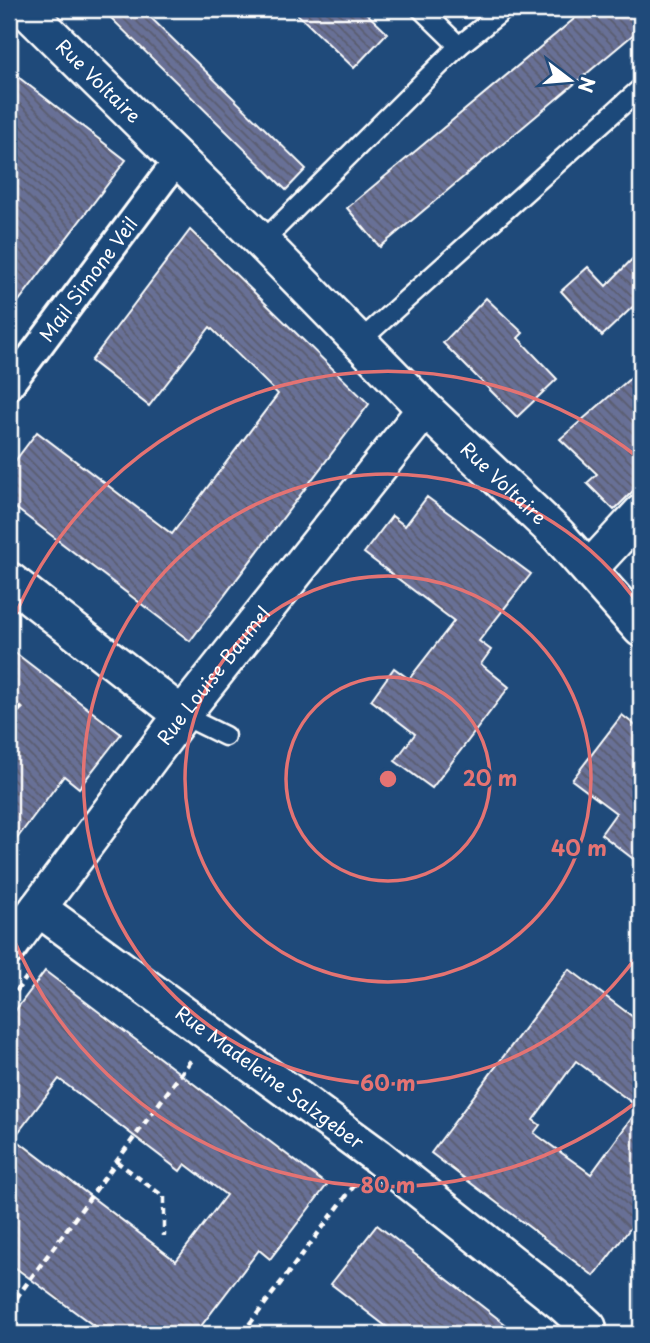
<svg xmlns="http://www.w3.org/2000/svg" width="650" height="1343" viewBox="0 0 650 1343" font-family="'Playpen Sans',sans-serif">
  <defs>
    <pattern id="building-back-hatch" width="6" height="6" patternUnits="userSpaceOnUse" patternTransform="scale(1.75)"><rect width="6" height="6" fill="#687096"/><path d="M-1 5l2 2M0 0l6 6M5-1l2 2" fill="none" stroke="#595c6d"/></pattern>
  </defs>
  <rect width="100%" height="100%" fill="#1f4a7a"/>
  <filter id="ink" filterUnits="userSpaceOnUse"><feTurbulence type="fractalNoise" baseFrequency=".0143" numOctaves="2"/><feDisplacementMap in="SourceGraphic" scale="14" xChannelSelector="R" yChannelSelector="G"/><feConvolveMatrix kernelMatrix="1 2 1 2 8 2 1 2 1" color-interpolation-filters="sRGB"/></filter>
  <g filter="url(#ink)">
    <g fill="url(#building-back-hatch)" stroke="#fff" stroke-width="2" fill-rule="evenodd">
      <polygon points="102,9 142,9 306,169 286,190"/>
      <polygon points="292,9 362,9 387,33 354,68"/>
      <polygon points="586,9 641,9 641,28 380,247 347,208"/>
      <polygon points="9,70 126,160 9,314"/>
      <polygon points="190,230 369,404 190,641 9,503 9,469 37,432 172,534 278,394 210,327 149,406 91,361"/>
      <polygon points="641,250 641,299 602,336 561,291 588,267 606,286"/>
      <polygon points="486,298 523,333 518,338 557,379 517,417 443,343"/>
      <polygon points="641,369 641,483 614,510 587,483 597,474 560,439"/>
      <polygon points="427,497 531,574 479,641 491,650 481,664 509,687 432,788 395,761 415,734 371,700 394,668 409,679 454,621 364,553 392,516 405,526"/>
      <polygon points="9,648 121,734 79,788 64,776 9,849"/>
      <polygon points="622,715 641,730 641,865 601,834 616,813 572,780"/>
      <path d="M569,969l72,54v191l-47,62 -163,-123zM576,1061l63,47 -48,66 -57,-41 6,-8 -7,-5z"/>
      <path d="M45,971l282,214 -57,74 -11,-9 -64,84h-90l-96,-71v-244zM59,1079l121,92 5,-7 41,31 -50,66 -162,-123z"/>
      <polygon points="377,1225 518,1334 396,1334 331,1284"/>
    </g>
    <g fill="none" stroke-linecap="round" stroke-linejoin="round">
      <defs>
        <g id="service">
          <polyline points="421,9 459,46"/>
          <polyline points="262,242 459,46 505,9"/>
          <polyline points="360,341 641,88"/>
          <polyline points="182,715 225,736"/>
        </g>
        <g id="pedestrian">
          <path id="s1" d="M9,386l158,-212"/>
        </g>
        <g id="minor">
          <path id="s2" d="M25,9l237,233 163,167 133,126 83,94"/>
          <polyline points="589,569 641,513"/>
          <polyline points="9,580 182,715"/>
          <path id="s3" d="M38,908l339,248 185,147 26,24v7"/>
          <path id="s4" d="M9,947l173,-232 243,-306"/>
        </g>
      </defs>
      <use href="#service" stroke="#fff" stroke-width="23"/>
      <use href="#pedestrian" stroke="#fff" stroke-width="32"/>
      <use href="#minor" stroke="#fff" stroke-width="40"/>
      <g stroke="#fff" stroke-width="4.5" stroke-dasharray="7 5" stroke-linecap="butt">
        <polyline points="9,720 23,706"/>
        <polyline points="9,1001 26,978"/>
        <polyline points="116,1161 164,1197 164,1236"/>
        <polyline points="9,1308 191,1060"/>
        <polyline points="242,1334 357,1182"/>
      </g>
      <use href="#service" stroke="#1f4a7a" stroke-width="18"/>
      <use href="#pedestrian" stroke="#1f4a7a" stroke-width="26"/>
      <use href="#minor" stroke="#1f4a7a" stroke-width="35"/>
    </g>
  </g>
  <g fill="none" stroke="#e47373" stroke-width="3.5">
    <circle cx="388" cy="779" r="102"/>
    <circle cx="388" cy="779" r="203"/>
    <path d="M641 950A305 305 0 1 1 641 608"/>
    <path d="M639 1100A407 407 0 0 1 9 928M9 630A407 407 0 0 1 639 458"/>
  </g>
  <g text-anchor="middle" stroke-width="5" stroke-linejoin="round" paint-order="stroke">
    <g font-size="19" fill="#fff" stroke="#1f4a7a">
      <text dy="7" stroke="none"><textPath href="#s2" startOffset="103">Rue Voltaire</textPath></text>
      <text dy="7" stroke="none"><textPath href="#s1" startOffset="133">Mail Simone Veil</textPath></text>
      <text dy="7" stroke="none"><textPath href="#s2" startOffset="674">Rue Voltaire</textPath></text>
      <text dy="7" stroke="none"><textPath href="#s4" startOffset="340">Rue Louise Baumel</textPath></text>
      <text dy="7" stroke="none"><textPath href="#s3" startOffset="287">Rue Madeleine Salzgeber</textPath></text>
    </g>
  </g>
  <circle cx="388" cy="779" r="10" fill="#e47373" stroke="#1f4a7a" stroke-width="3.5"/>
  <g font-size="21" text-anchor="middle" font-weight="bold" fill="#e47373" stroke="#1f4a7a" stroke-width="5" stroke-linejoin="round" paint-order="stroke">
    <text x="490" y="786">20 m</text>
    <text x="579" y="856">40 m</text>
    <text x="388" y="1091">60 m</text>
    <text x="388" y="1193">80 m</text>
  </g>
  <rect width="650" height="1343" fill="none" stroke="#1f4a7a" stroke-width="35"/>
  <rect x="18" y="18" width="615" height="1308" fill="none" stroke="#fff" stroke-width="2.5" filter="url(#ink)"/>
  <g transform="translate(570 80) rotate(106)" stroke="#1f4a7a" stroke-width="5" paint-order="stroke">
  <path d="M0-5L12 26L0 18L-12 26Z" fill="#ffffff"/>
  <text y="-10" font-size="19" font-weight="bold" text-anchor="middle" fill="#ffffff">N</text>
  </g>
</svg>
